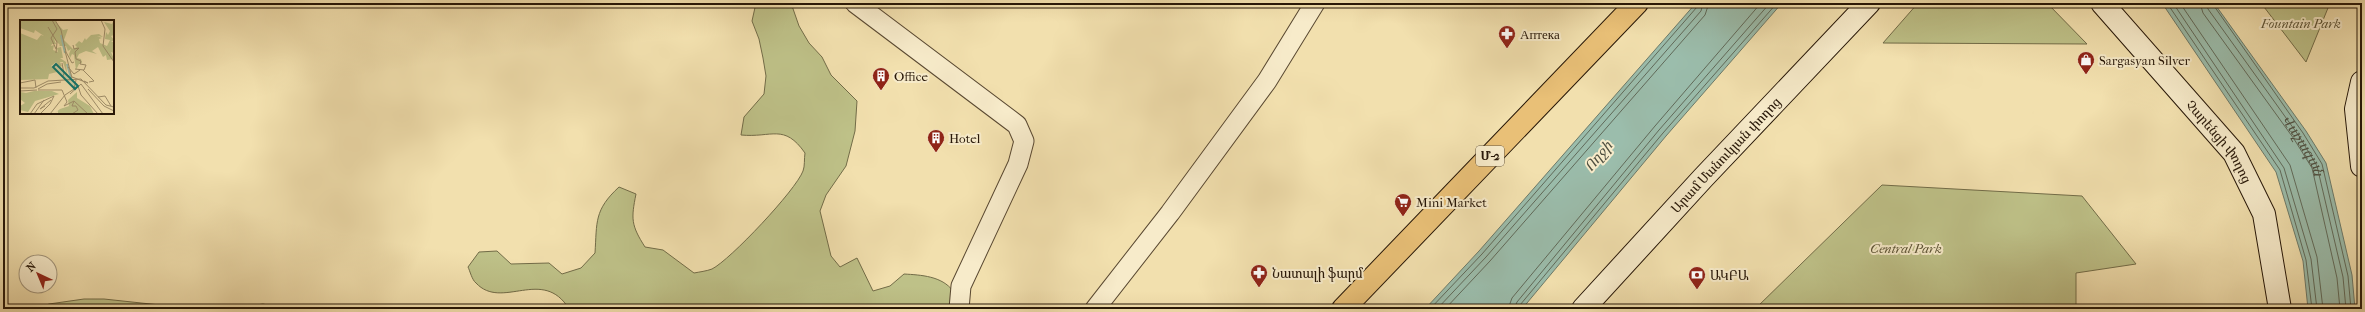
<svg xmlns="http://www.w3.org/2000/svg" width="2365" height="312" viewBox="0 0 2365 312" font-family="'IM FELL French Canon','Noto Serif Armenian',serif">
  <rect width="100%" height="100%" fill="#f2e0ae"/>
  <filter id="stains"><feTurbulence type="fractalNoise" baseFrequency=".005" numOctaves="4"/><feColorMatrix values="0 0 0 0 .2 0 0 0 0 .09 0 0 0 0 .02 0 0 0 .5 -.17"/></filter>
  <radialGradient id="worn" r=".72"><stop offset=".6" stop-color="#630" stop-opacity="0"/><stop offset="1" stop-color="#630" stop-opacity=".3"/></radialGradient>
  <g fill="#bec188" stroke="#726c48">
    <path d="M756,3h35l8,23 10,17 13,14 9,18 26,26 -2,30 -9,35 -20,29 -6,16 11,45 9,11 17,-9 16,33 17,-5 14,-12c17,1 38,2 49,17 3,5 4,13 6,18h-390c-26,-43 -67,2 -93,-26 -4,-3 -6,-12 -8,-16l11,-15 18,-1 14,13 38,-1 13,11 19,-6 14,-15c2,-31 -1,-43 24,-66l17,7c-5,25 -5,31 9,53l18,3 31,23c5,-1 13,-2 18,-4 18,-9 84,-79 91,-98 2,-5 1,-12 2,-18 -21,-30 -33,-15 -64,-18l3,-18 20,-23 2,-18 -3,-18 -4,-19 -7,-18z"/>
    <polygon points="1918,3 2047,3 2087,44 1883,43"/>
    <polygon points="2261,3 2330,3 2306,62"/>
    <polygon points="1882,185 2082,196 2136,264 2076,273 2076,309 1755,309"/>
    <polygon points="84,299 104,299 197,309 36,309 49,304"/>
    <polygon points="263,304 285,309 228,309"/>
  </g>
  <g fill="#9bbdac" stroke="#6c7a6a">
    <polygon points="1696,3 1782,3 1666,136 1522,309 1425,309 1479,251"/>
    <polygon points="2162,3 2214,3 2306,131 2326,163 2352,275 2355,309 2308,309 2303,261 2276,172"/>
  </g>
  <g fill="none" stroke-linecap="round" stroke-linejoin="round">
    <g stroke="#606a5a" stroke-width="1">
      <polyline points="2167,3 2280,170 2306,260 2312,309"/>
      <polyline points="2173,3 2284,168 2311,259 2317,309"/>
      <polyline points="2180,3 2290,165 2317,257 2323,309"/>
      <polyline points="2200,3 2203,13 2294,139 2312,168 2337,278 2340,309"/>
      <path id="s1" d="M2206,3l2,6 91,127 18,30 26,111 3,32"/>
      <polyline points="2212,3 2303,133 2322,164 2348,276 2351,309"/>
      <polyline points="1430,309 1482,254 1697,7 1698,3"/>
      <polyline points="1437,309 1486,257 1701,11 1703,3"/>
      <polyline points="1445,309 1490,261 1705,15 1709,3"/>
      <polyline points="1508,309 1512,298 1655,126 1761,3"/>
      <polyline points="1514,309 1517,302 1659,130 1770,3"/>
      <polyline points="1519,309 1520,305 1663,133 1777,3"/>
    </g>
    <defs>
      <g id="street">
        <polyline points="855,3 1017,125 1024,141 1018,164 961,286 959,309"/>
        <polyline points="1095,309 1170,213 1267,81 1315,3"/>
      </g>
      <g id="secondary">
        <path id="s2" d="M2102,3l132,150 30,61 16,95"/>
        <polyline points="2362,82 2356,109 2362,166"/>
        <path id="s3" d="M1583,309l120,-131 166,-175"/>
      </g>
      <polyline id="highway" points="1343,309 1637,3"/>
    </defs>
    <use href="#street" stroke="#594831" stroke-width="21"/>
    <use href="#secondary" stroke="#261607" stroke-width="24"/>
    <use href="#highway" stroke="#261607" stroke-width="24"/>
    <use href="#street" stroke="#f7ebca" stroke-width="19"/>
    <use href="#secondary" stroke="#f7ebca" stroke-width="22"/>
    <use href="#highway" stroke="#e9c077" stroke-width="22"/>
  </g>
  <defs>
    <symbol id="pharmacy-pin" viewBox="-11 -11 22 30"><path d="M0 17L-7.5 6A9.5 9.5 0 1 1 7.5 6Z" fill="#8f2418" stroke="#f7ebca"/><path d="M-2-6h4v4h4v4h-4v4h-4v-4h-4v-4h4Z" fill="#fff"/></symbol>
    <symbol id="shop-pin" viewBox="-11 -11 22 30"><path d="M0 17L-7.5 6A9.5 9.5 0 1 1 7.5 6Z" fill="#8f2418" stroke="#f7ebca"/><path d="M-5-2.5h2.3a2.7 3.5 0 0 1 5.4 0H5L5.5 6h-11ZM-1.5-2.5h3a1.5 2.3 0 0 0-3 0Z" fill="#fff"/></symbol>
    <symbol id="building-pin" viewBox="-11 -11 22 30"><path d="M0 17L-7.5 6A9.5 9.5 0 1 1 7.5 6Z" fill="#8f2418" stroke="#f7ebca"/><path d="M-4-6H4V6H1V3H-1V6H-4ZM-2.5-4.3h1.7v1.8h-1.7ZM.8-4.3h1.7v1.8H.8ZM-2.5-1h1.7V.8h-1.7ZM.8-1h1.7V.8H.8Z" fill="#fff"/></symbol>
    <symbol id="supermarket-pin" viewBox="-11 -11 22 30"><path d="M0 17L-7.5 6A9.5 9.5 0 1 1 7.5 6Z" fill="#8f2418" stroke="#f7ebca"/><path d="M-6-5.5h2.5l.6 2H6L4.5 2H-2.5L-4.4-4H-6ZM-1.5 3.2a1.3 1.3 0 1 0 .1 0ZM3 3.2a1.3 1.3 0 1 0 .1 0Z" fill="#fff"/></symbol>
    <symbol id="bank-pin" viewBox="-11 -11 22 30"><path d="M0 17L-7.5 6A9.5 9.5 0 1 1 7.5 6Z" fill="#8f2418" stroke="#f7ebca"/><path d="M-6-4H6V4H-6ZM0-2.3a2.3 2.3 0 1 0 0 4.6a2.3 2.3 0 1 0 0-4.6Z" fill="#fff"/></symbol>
  </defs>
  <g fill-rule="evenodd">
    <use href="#pharmacy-pin" x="1497" y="24" width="20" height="27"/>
    <use href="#shop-pin" x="2076" y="50" width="20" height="27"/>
    <use href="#building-pin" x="871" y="66" width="20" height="27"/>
    <use href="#building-pin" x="926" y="128" width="20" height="27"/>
    <use href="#supermarket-pin" x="1393" y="192" width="20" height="27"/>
    <use href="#pharmacy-pin" x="1249" y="263" width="20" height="27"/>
    <use href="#bank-pin" x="1687" y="265" width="20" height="27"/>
  </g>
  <g text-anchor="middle" stroke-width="4" stroke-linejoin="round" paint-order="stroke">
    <rect fill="#f7ebca" stroke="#655642" stroke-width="1" x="1476" y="146" width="28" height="20" rx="3"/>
    <g font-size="12" font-weight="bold" fill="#261607">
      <text x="1490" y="160">Մ-2</text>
    </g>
    <g font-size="13" font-style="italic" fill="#5b5234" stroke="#f7ebca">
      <text x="2301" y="28">Fountain Park</text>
      <text x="1906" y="253">Central Park</text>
    </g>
    <g font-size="13" fill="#261607" stroke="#f7ebca" text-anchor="start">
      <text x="1520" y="39">Аптека</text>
      <text x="2099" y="65">Sargasyan Silver</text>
      <text x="894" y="81">Office</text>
      <text x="949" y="143">Hotel</text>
      <text x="1416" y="207">Mini Market</text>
      <text x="1272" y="278">Նատալի ֆարմ</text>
      <text x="1710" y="280">ԱԿԲԱ</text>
    </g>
    <g font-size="13" fill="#261607" stroke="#f7ebca">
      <text dy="5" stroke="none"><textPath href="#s2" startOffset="182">Չարենցի փողոց</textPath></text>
      <text dy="5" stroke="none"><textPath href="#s3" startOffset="210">Արամ Մանուկյան փողոց</textPath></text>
    </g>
    <g font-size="14" font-style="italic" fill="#4f5041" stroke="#f7ebca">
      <text dy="5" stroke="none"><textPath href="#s1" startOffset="173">Վաչագան</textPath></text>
      <text transform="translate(1598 156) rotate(-50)" y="5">Ողջի</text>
    </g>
  </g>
  <g transform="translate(20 20)">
    <rect width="94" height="94" fill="#f2e0ae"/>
    <path d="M0,0h34l9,10 5,-1 -4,11 9,9 4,-2 -2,-2 4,-4 3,2 3,-5 1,2 5,-5 8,-1 4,3 -6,-1 5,2 -3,1 1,4 7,3 3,-6 -5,-1 1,-7 2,3 2,-4 -6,-9 8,2 2,-4v15l-3,1 3,4 -3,2h3v11l-3,-1 3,7 -7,1 -1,-5 -3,2 -5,-10 -6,4 5,3 -11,-3 -7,3 -2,4 4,1 1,4 -3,1 -3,6 -2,-15 -2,-1 -2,4 -1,-4 2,-5 -3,2 -2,-5h-7l1,-1 -6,-6 2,5h-4l-1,2 3,-1 -1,5 5,2 -1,-4 4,-1 2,11h-3l6,4 1,12 -4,-12h-3l2,4 -2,1 -4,-5 -5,4 6,6 -8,2 -1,5 -28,1v-47l17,7 4,-5 3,1 -9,-6 -1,3 -14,-5zM14,71h18l7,3 -24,7 -7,11 -8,-2v-4l5,-3 -5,-4v-7l6,1zM57,72v6l13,8 4,8h-36v-3l-4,3 6,-5 9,-3 -1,-6z" fill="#bec188"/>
    <path fill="none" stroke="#9bbdac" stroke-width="2" d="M41,15l4,18M47,44l4,14"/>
    <path fill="none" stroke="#a08f6b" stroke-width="1" d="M32,0l5,9 -6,9 5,11M35,0l6,10 5,22 6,11 2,-1M81,0l4,9 -2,17 11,16M28,7l9,15 -1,11M53,25l1,4 5,-1 -4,4 1,7 5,2 -1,3 6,1 -2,5 -9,-1M45,31l7,27M42,43l2,11 -2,3M48,47l6,7 6,-4M63,50l11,11 -5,1M52,57l16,6 -4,-2M0,63l15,-3 1,8M61,64l22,30M58,66l3,9 17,19M0,68h14l14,-7 33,-2 25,26 8,2M18,69l9,-5 14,-2M68,69l16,17 10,5M18,70h24l5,12 -3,4 10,-5 -2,5h4l2,4 -6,4M0,71l17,-1M50,74l11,-10M78,77l7,-1 6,10M54,81l14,13M25,86l-5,3 11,-9M10,94l7,-10 17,-8 -4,8 -10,10M14,94l10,-14M30,94l15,-19 9,-6 2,-9"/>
    <path fill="#0f766e" fill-opacity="0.15" stroke="#0f766e" stroke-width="2" d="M36,44l22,22 -3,3 -22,-22z"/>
    <rect width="94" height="94" fill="none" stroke="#261607" stroke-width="2"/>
  </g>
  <rect width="2365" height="312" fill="none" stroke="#f2e0ae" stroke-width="16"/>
  <rect x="4" y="4" width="2357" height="304" fill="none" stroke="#261607" stroke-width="2"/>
  <rect x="8" y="8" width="2349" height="296" fill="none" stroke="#261607"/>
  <g transform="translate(38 274) rotate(316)"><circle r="19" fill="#f7ebca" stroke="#a3967c"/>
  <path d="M0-3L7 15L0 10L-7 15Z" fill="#8f2418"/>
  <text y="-6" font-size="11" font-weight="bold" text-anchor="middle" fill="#261607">N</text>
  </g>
  <rect width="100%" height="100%" filter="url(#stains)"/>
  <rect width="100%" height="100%" fill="url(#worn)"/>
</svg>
